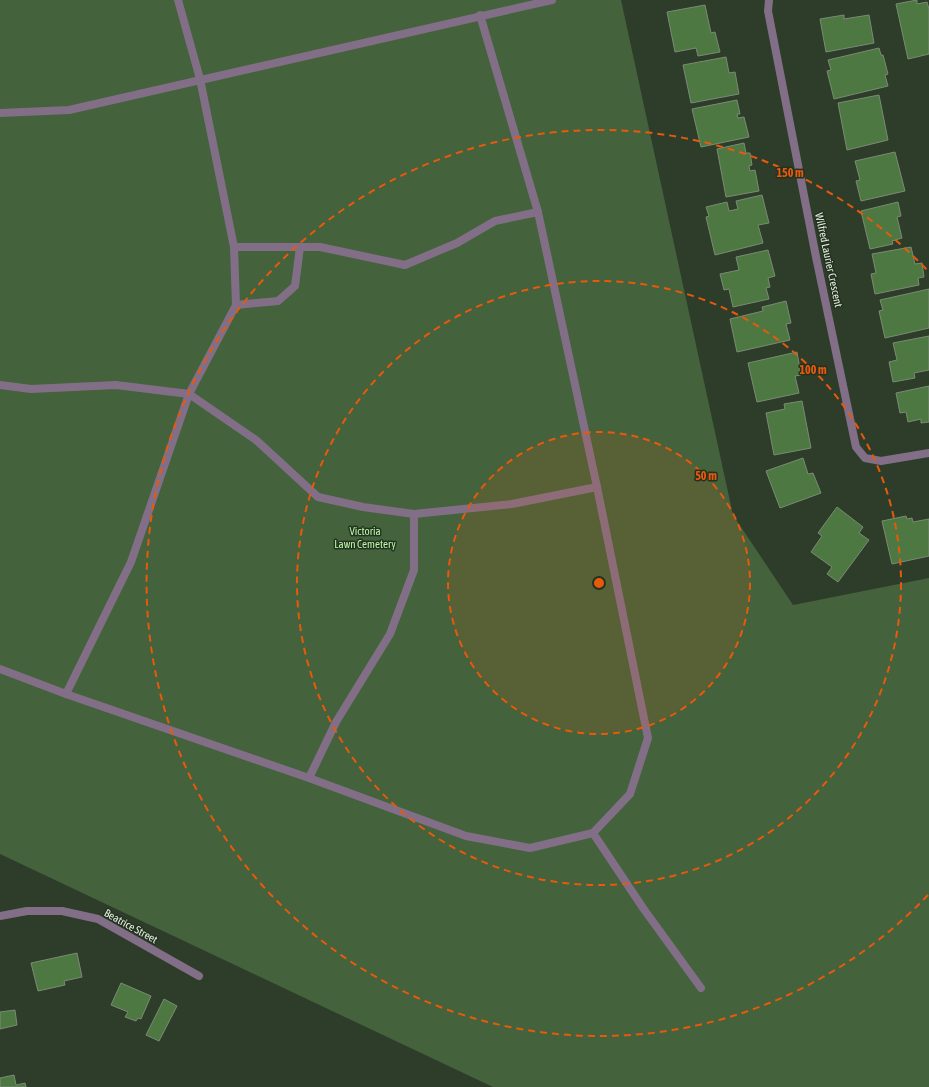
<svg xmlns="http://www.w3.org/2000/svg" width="929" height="1087" viewBox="0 0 929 1087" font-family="'Asap Condensed',sans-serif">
  <rect width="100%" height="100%" fill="#2e3d2a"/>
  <polygon fill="#44623c" points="0,0 621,0 733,515 793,605 929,578 929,1087 493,1087 0,854"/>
  <g fill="#4e7842" stroke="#7a8b75">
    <polygon points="917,0 917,4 927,2 929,9 929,54 908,59 896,4"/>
    <polygon points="705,5 711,33 715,32 720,52 698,56 696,48 675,52 667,12"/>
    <polygon points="844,15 844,19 869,15 874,43 826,52 820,19"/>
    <polygon points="879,48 881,55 883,55 888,74 885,75 888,86 834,99 827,71 831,70 828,60"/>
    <polygon points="726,57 729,73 735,72 739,94 691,103 683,65"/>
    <polygon points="879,95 888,140 847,150 838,103"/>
    <polygon points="737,100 740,114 737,114 738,118 744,117 749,137 701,147 692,109"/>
    <polygon points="744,143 746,153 750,153 752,165 749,166 750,171 755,170 759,191 726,197 717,149"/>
    <polygon points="895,152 905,191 861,201 856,181 860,180 855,161"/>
    <polygon points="762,195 769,223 758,225 763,243 715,255 706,217 709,216 706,207 727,202 729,211 738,209 736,201"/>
    <polygon points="898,202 901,216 897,217 902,238 892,241 893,244 870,249 861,211"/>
    <polygon points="911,247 915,264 922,263 924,277 918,278 919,285 875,294 871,274 876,273 872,254"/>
    <polygon points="768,250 775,276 768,278 770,287 766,288 769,299 733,307 729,289 724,290 720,274 739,270 736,257"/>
    <polygon points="929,289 929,328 885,338 879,311 883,310 880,300"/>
    <polygon points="786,301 791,323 786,324 790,340 737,352 730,319 763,311 762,307"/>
    <polygon points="929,336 929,370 914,373 915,378 893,382 889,362 897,360 893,343"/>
    <polygon points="797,352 801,375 795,376 799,393 757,402 748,363"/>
    <polygon points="929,386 929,422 921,423 921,419 908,422 906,412 900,413 896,393"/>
    <polygon points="802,401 811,448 774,455 766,413 785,409 784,404"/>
    <polygon points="803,458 808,474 813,473 821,493 780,508 766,471"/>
    <polygon points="837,507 863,527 859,533 869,540 838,582 827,574 832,567 811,552 822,536 818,533"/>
    <polygon points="906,516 907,519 912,518 913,522 929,519 929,556 892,564 882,521"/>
    <polygon points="77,953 82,977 64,981 65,985 38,991 31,963"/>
    <polygon points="121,983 151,996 141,1019 138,1018 136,1021 125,1017 128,1012 111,1005"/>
    <polygon points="164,999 177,1006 159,1041 146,1035"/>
    <polygon points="15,1010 17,1025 0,1029 0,1012"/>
    <polygon points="14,1075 16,1085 25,1083 26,1087 0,1087 0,1078"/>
  </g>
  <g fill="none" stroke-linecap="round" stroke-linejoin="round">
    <g stroke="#826f87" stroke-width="8">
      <polyline points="0,113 69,110 552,0"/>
      <polyline points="234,247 320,247 405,265 457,243 495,221 538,212"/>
      <polyline points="236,305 278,301 295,286 300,247"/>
      <polyline points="0,385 31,389 116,385 189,394 256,440 318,497 363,507 414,514 512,504 597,487"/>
      <polyline points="0,669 66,694 309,778 466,836 530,848 593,833 630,794 648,738 597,487 538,212 480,15"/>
      <polyline points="66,694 131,562 189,394 236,305 234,247 200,79 178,0"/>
      <polyline points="309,778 336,722 390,634 414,570 414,514"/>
      <polyline points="593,833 643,908 701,988"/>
    </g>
    <g stroke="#826f87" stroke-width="8">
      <polyline points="769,0 768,11 816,257 856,447 865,458 881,461 929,453"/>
      <polyline points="0,916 27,911 62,911 98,919 199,976"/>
    </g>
  </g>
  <circle cx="599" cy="583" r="151" fill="#e8590c" fill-opacity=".12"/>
  <g fill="none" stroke="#e8590c" stroke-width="2" stroke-dasharray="7 5">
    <circle cx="599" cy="583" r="151"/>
    <circle cx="599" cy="583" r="302"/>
    <path d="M928 895A453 453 0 1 1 928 271"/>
  </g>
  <g text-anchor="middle" stroke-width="3" stroke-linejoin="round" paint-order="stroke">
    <g font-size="11" fill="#e5efe3" stroke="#243220">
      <text transform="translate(829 260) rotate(78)" y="4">Wilfred Laurier Crescent</text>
      <text transform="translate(131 926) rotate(29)" y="4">Beatrice Street</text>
    </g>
    <g font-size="11" fill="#baf9a9" stroke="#243220">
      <text x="365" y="535">Victoria<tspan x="365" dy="13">Lawn Cemetery</tspan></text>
    </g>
  </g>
  <circle cx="599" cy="583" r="6" fill="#e8590c" stroke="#243220" stroke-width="2"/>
  <g font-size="12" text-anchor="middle" font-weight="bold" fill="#e8590c" stroke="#243220" stroke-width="3" stroke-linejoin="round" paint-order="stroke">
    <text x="790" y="177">150 m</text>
    <text x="813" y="374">100 m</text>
    <text x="706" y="480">50 m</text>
  </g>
</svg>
